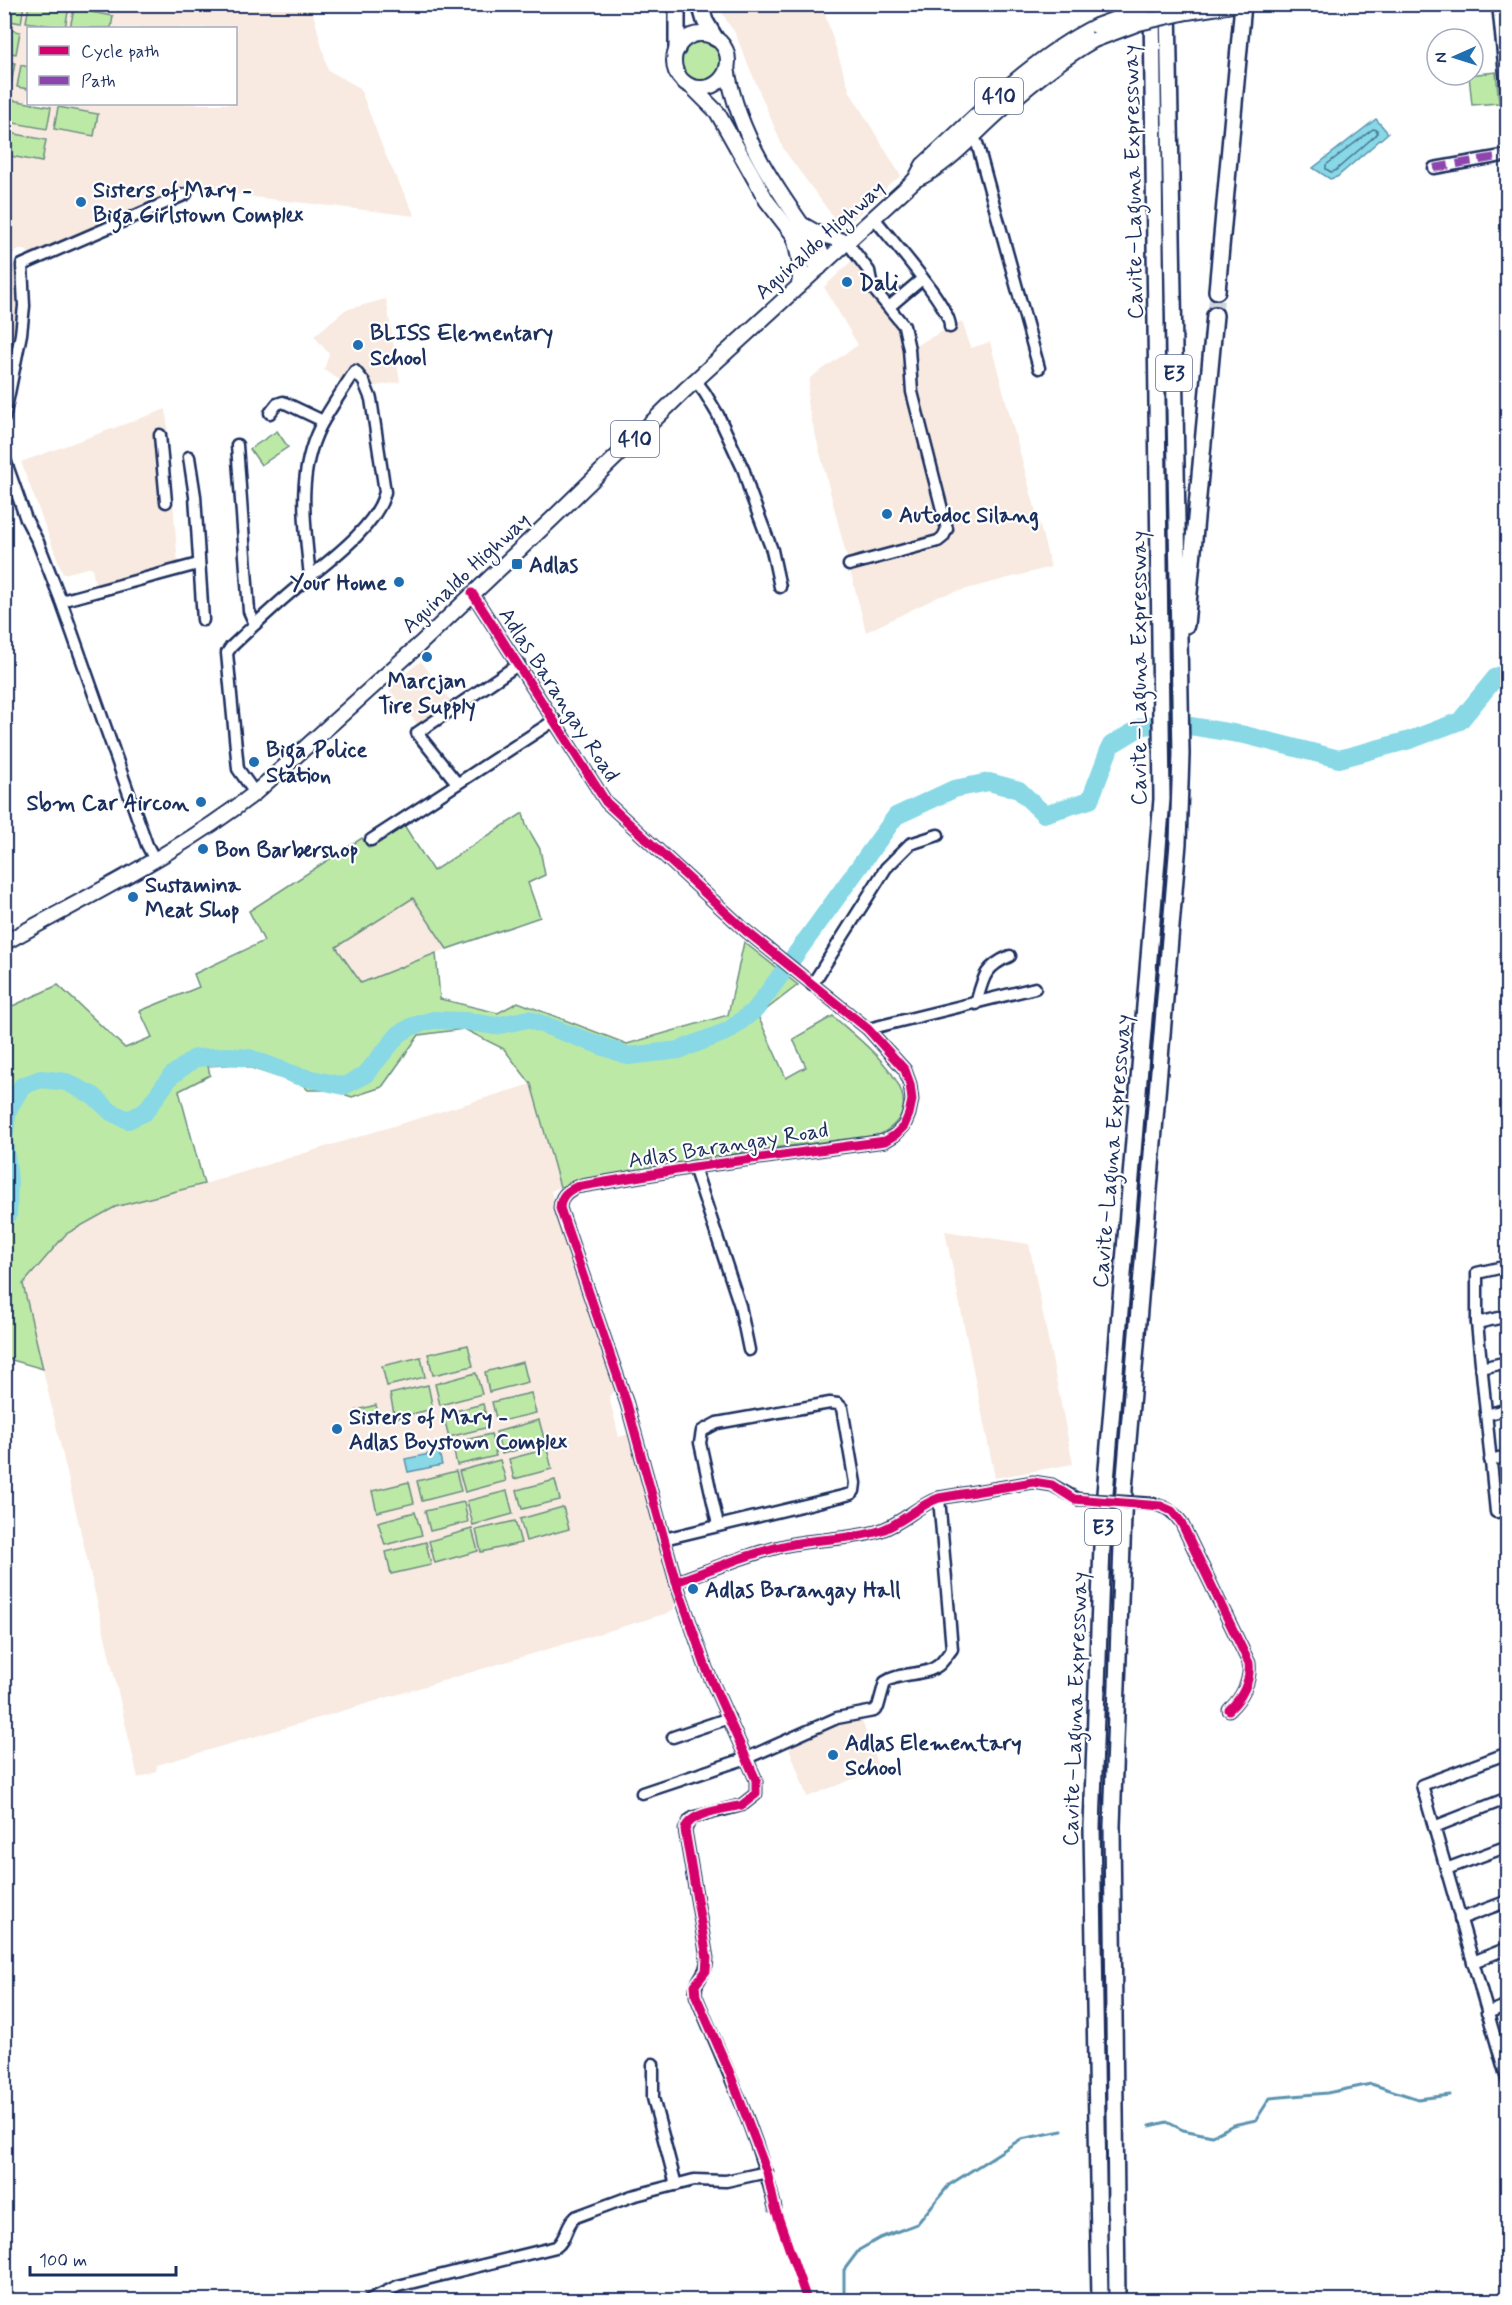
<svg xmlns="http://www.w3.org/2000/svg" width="1512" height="2305" viewBox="0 0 1512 2305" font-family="Mynerve,sans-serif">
  <rect width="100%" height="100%" fill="#fff"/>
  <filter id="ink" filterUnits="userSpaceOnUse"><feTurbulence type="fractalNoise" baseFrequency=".0167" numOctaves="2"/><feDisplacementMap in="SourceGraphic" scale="12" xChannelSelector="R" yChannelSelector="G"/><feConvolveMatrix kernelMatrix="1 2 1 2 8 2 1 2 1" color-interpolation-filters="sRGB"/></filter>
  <g filter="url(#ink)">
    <g fill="#f8eae0" fill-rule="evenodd">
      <path d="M5,5h306l17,65 32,18 25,66 30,62 -229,-27 -152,68 -9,-7h-8l-9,10 8,8v42l-1,23 -10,56zM28,28h208v76h-208z"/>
      <polygon points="719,5 822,5 850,92 901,176 888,185 884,192 842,229 784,150 734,31 727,22"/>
      <polygon points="860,253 876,275 875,282 908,323 913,347 962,321 971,348 990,342 1051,567 940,596 866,632 807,402 810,378 858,345 824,287"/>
      <polygon points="386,299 400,382 370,387 355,369 343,382 324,370 329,354 314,336 345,310"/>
      <polygon points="166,409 178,565 95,586 92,567 63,574 21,462"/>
      <polygon points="421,661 452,703 418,725 387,687"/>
      <polygon points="413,897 447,949 361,983 336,947"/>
      <polygon points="531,1084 560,1187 551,1191 562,1230 615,1386 613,1392 609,1396 619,1437 629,1434 675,1602 674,1609 668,1613 329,1715 157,1765 156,1772 138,1778 23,1284 66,1234 115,1207 204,1184"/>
      <polygon points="945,1231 1029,1244 1073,1464 995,1478"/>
      <polygon points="860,1715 879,1769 807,1797 787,1742"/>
    </g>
    <g fill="#bde9a7" stroke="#6c8c82" stroke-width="1.5">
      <polygon points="4,5 24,5 21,23 5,20"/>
      <polygon points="29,5 55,5 69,7 65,28 26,22"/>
      <polygon points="74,9 113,16 111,28 70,28"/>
      <polygon points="5,29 20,32 16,54 5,52"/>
      <circle cx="701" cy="61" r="21"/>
      <polygon points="5,61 15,63 11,85 5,84"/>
      <polygon points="21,65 28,67 28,89 17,87"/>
      <polygon points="1496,72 1499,103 1472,105 1469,75"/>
      <polygon points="12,100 51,107 47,129 8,122"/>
      <polygon points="58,107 98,114 94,136 54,129"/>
      <polygon points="6,132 46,140 42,162 5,155"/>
      <polygon points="277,431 288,447 261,465 250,449"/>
      <path d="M523,813l3,12 14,24 5,26 -17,8 12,34 -93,32 -34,-51 -77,49 25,36 75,-30 4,46 58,14 20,-11 109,42 101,-29 16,-73 54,43 -40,31 28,62 20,-11 -13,-28 40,-23c29,27 111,85 46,119l-129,16 -190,36 -29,-103 -27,-35 -40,-20 -45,6 -37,52 -30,10 -21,-7h-23l-9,-9 -15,-2 -45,-15 -31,2 2,9 -31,16 25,93 -89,23 -49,27 -43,50 20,85 -38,-11 -1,-348 54,-25 67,63 27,-11 -12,-26 59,-24 -5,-13 70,-33 -15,-30 113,-73 7,10 35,-23 29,46z"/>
      <polygon points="468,1345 473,1366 433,1375 428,1354"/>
      <polygon points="421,1357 425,1377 387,1386 382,1366"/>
      <polygon points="523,1362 528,1382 489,1392 485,1372"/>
      <polygon points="476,1373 482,1394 440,1405 435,1384"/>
      <polygon points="428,1385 433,1409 395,1418 390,1394"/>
      <polygon points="531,1393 536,1413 497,1422 492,1402"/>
      <polygon points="483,1404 489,1427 449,1437 443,1414"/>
      <polygon points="376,1405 378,1414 359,1418 357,1410"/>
      <polygon points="539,1420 545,1442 502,1454 496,1432"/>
      <polygon points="491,1434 496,1456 457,1465 452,1443"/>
      <polygon points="547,1449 552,1469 514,1479 509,1459"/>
      <polygon points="500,1460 506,1481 465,1492 459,1471"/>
      <polygon points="456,1471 461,1491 422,1501 417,1481"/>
      <polygon points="555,1480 560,1500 522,1509 517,1490"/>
      <polygon points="409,1482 414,1503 377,1512 372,1491"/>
      <polygon points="507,1491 513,1514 473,1525 467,1501"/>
      <polygon points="464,1502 468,1522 430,1531 425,1511"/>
      <polygon points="563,1507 569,1529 526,1541 520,1519"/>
      <polygon points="415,1512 422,1535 385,1545 378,1522"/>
      <polygon points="515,1521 521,1543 481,1552 476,1530"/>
      <polygon points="472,1529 478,1551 435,1563 429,1541"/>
      <polygon points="426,1542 431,1565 391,1574 386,1552"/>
    </g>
    <g fill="#88d8e6" stroke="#5c94b0" stroke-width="1.5">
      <polygon points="1376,119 1388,133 1337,177 1330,179 1313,168"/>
      <polygon points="439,1452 442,1465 408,1472 405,1459"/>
    </g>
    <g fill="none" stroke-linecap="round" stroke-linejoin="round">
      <polygon stroke="#477394" stroke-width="1.5" points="1373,129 1377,130 1377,134 1335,171 1331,172 1326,169 1326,165"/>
      <g stroke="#5c94b0" stroke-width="3">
        <polyline points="1150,2126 1167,2122 1183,2130 1212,2136 1233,2125 1256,2120 1270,2098 1327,2093 1371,2084 1418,2099 1450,2095"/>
        <polyline points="844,2300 844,2270 859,2250 880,2238 917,2224 949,2185 1021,2139 1062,2131"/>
      </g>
      <polyline stroke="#88d8e6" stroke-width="18" points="4,1221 8,1214 9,1179 4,1138 8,1110 22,1086 41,1079 66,1082 94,1096 111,1112 128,1120 145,1112 171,1076 195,1058 228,1056 249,1058 298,1076 344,1086 365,1075 399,1034 413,1026 433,1020 465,1021 495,1026 528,1019 629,1056 679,1050 728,1031 756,1009 896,816 954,789 989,782 1019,790 1044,814 1090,800 1111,745 1141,727 1166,722 1245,735 1339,759 1410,740 1460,721 1496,677 1508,672"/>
      <polyline stroke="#d1d5df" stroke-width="10" stroke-dasharray="10 5" stroke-linecap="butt" points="775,2208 805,2298"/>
      <polyline stroke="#d1d5df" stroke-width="15" stroke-dasharray="15 8" stroke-linecap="butt" points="1215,315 1217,291"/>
      <defs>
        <g id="minor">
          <polyline points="1498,4 1508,104"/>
          <polyline points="1507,4 1508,5"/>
          <polyline points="971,138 977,143 1039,368"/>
          <polyline points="1434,168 1508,155"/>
          <path d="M874,218c15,19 78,90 76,109"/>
          <polyline points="847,242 869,271 872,287 904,326 909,349 912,392 947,529 943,537 938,541 849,565"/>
          <polyline points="889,307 922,279"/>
          <polyline points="696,381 705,393 718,415 744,471 750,492 772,550 780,587"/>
          <polyline points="270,413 277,404 283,402 323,421"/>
          <polyline points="4,418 21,334 24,306 22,265 186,194"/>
          <polyline points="160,435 166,502"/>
          <polyline points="237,445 249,611 255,624"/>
          <polyline points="4,457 26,519 38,542 61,601 147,845 155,860"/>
          <polyline points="189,457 195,496 203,620"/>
          <path d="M472,593l134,209 140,129 122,98 37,41 5,14 2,16 -3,14 -5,12 -9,9 -10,6 -191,26 -118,20c-10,5 -15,9 -16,21l67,196 49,178 30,86 50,112v14l-14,11 -47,12 -5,3 -5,10 22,128c0,20 -14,20 -11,38 29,70 62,138 79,212"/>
          <polyline points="61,601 198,564"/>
          <polyline points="457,783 417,733 519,664"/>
          <path d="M255,793l-17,-24 -11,-116 4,-6c21,-20 42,-40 65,-59 27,-23 81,-60 89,-96l-14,-93 -7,-17 -9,-11c-12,19 -25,37 -35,56 -24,48 -15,99 -10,150"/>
          <polyline points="371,840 555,720"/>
          <polyline points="812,985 886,868 910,844 938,835"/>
          <path d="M976,1004c7,-26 8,-37 34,-48"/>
          <polyline points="868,1029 1035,988"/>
          <polyline points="694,1167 740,1306 749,1350"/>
          <polyline points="1508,1266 1477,1273 1477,1323 1496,1512 1508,1510"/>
          <polyline points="1477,1323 1508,1316"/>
          <polyline points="1481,1368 1508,1362"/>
          <polyline points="1486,1415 1508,1409"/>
          <polyline points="1490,1460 1508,1456"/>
          <path d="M1153,1504c13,3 20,7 28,18l68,141c2,18 -7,35 -20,47"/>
          <polyline points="664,1539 851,1494 854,1491 855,1483 842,1408 838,1404 830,1403 717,1423 702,1431 700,1443 718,1525"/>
          <path d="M676,1582c37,-13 74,-29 112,-37 30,-7 62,-5 91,-14 25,-8 37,-25 60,-33l94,-16 19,3 25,14"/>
          <polyline points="673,1737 729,1718"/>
          <polyline points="1508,1753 1422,1785 1508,2083"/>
          <path d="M642,1793l105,-35 90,-40 37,-7 4,-4 7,-25c16,-11 41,-5 55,-18 4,-4 8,-10 12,-15l-13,-151"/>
          <polyline points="1434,1827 1508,1798"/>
          <polyline points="1446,1869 1508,1846"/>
          <polyline points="1460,1919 1508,1901"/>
          <polyline points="1473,1962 1508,1948"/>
          <polyline points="1487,2013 1508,2005"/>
          <polyline points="653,2064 653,2098 676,2185"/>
          <polyline points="805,2298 807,2300"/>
          <path d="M369,2300l29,-14 158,-39c11,-8 9,-21 19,-30l57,-21 62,-16 32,1 41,-9"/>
        </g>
        <g id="major">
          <polyline points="1187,12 1238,4"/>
          <circle cx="701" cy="61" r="27"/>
          <path d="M727,68c12,74 58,133 100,192"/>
          <polyline points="692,87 717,112 767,201 819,268"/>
          <path d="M915,180l8,-15c54,-49 107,-106 173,-139"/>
          <polyline points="805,226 819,234 847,242"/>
          <polyline points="795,241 801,267 799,286"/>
          <path d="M4,943c86,-48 174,-90 251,-150l165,-149 132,-125 133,-129 230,-210c32,-14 57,-44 83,-67 30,-27 61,-53 96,-73"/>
        </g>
        <g id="highway">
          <polyline points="700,4 705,21 715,38"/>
          <polyline points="677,49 677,4"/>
          <polyline points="1217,291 1243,4"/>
          <polyline points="1186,625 1215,315"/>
          <polyline points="1100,2300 1092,1827 1103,1518 1162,799 1152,7"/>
          <polyline points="1117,2300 1112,1826 1124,1489 1178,843 1181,754 1168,4"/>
        </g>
      </defs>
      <use href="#minor" stroke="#1b2f5e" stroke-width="15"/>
      <use href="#major" stroke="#1b2f5e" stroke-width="18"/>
      <use href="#highway" stroke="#1b2f5e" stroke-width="20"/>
      <use href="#minor" stroke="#fff" stroke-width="10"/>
      <use href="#major" stroke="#fff" stroke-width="14"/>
      <use href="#highway" stroke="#fff" stroke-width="15"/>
      <defs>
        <polyline id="minor-bridge" points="1077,1499 1153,1504"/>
        <g id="major-bridge">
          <polyline points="1096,26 1156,4"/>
          <polyline points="1094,40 1139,23 1187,12"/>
        </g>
      </defs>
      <use href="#minor-bridge" stroke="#1b2f5e" stroke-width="15" stroke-linecap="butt"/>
      <use href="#major-bridge" stroke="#1b2f5e" stroke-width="18" stroke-linecap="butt"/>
      <use href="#minor-bridge" stroke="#fff" stroke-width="10"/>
      <use href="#major-bridge" stroke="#fff" stroke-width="14"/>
      <polyline stroke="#8e44ad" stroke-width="8" stroke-dasharray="15 8" stroke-linecap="butt" points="1434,168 1508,155"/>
      <defs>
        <g id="cycleway">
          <path d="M472,593l134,209 140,129 122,98 37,41 5,14 2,16 -3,14 -5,12 -9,9 -10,6 -191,26 -118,20c-10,5 -15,9 -16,21l67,196 49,178 30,86 50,112v14l-14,11c-16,4 -54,7 -57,25l22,128 -1,13 -11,14 1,11 33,75 38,101 8,36 32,92"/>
          <path d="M676,1582c37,-13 74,-29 112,-37 30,-7 62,-5 91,-14 25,-8 37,-25 60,-33l94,-16 19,3 22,14 87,7 11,5 9,11 68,141c2,18 -7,35 -20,47"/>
        </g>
      </defs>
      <use href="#cycleway" stroke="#fff" stroke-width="13"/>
      <use href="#cycleway" stroke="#d6006c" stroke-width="9"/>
    </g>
  </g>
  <g fill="#1f6fb2" stroke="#fff" stroke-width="2">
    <circle cx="81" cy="202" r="6"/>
    <circle cx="847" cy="282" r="6"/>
    <circle cx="358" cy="345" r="6"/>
    <circle cx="887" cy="514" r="6"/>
    <rect x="511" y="558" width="12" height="12" rx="3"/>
    <circle cx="399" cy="582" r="6"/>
    <circle cx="427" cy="657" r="6"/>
    <circle cx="254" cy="762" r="6"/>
    <circle cx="201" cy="802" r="6"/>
    <circle cx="203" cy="849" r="6"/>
    <circle cx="133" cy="897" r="6"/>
    <circle cx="337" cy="1429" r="6"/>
    <circle cx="693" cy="1589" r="6"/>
    <circle cx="833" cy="1755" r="6"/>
  </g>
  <g text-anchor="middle" stroke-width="4.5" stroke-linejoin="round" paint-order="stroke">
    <g fill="#fff" stroke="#5f6d8e" stroke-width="1.5">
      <rect x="975" y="78" width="48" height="36" rx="4.5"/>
      <rect x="1156" y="355" width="36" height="36" rx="4.5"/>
      <rect x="611" y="421" width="48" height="36" rx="4.5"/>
      <rect x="1085" y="1509" width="36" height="36" rx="4.5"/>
    </g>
    <g font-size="21" font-weight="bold" fill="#1b2f5e">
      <text x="999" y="103">410</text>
      <text x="1174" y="380">E3</text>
      <text x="635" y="446">410</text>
      <text x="1103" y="1534">E3</text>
    </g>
    <g font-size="22" fill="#1b2f5e" stroke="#fff">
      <text transform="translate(1132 182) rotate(-91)" y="8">Cavite–Laguna Expressway</text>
      <text transform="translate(819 239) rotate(-42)" y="8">Aguinaldo Highway</text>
      <text transform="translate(465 572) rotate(-43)" y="8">Aguinaldo Highway</text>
      <text transform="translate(1138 668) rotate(-90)" y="8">Cavite–Laguna Expressway</text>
      <text transform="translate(560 694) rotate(57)" y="8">Adlas Barangay Road</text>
      <text transform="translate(728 1144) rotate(-9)" y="8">Adlas Barangay Road</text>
      <text transform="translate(1111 1151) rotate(-85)" y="8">Cavite–Laguna Expressway</text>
      <text transform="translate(1074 1709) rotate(-88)" y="8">Cavite–Laguna Expressway</text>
    </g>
    <g font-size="22" font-weight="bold" fill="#1b2f5e" stroke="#fff" text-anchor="start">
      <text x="93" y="197">Sisters of Mary -<tspan x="93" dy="25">Biga Girlstown Complex</tspan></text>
      <text x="859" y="290">Dali</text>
      <text x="370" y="340">BLISS Elementary<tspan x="370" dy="25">School</tspan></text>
      <text x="899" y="522">Autodoc Silang</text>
      <text x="529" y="572">Adlas</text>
      <text x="387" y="590" text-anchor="end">Your Home</text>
      <text x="427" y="688" text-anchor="middle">Marcjan<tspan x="427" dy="25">Tire Supply</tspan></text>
      <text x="266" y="757">Biga Police<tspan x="266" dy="25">Station</tspan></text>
      <text x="189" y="810" text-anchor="end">Sbm Car Aircon</text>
      <text x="215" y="857">Bon Barbershop</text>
      <text x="145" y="892">Sustamina<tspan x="145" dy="25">Meat Shop</tspan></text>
      <text x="349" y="1424">Sisters of Mary -<tspan x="349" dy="25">Adlas Boystown Complex</tspan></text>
      <text x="705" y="1597">Adlas Barangay Hall</text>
      <text x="845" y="1750">Adlas Elementary<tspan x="845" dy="25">School</tspan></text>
    </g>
  </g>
  <rect width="1512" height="2305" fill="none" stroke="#fff" stroke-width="24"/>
  <rect x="12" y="12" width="1488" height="2281" fill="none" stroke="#1b2f5e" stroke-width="2" filter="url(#ink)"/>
  <rect x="27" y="27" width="210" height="78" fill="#ffffff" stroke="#a4acbf" stroke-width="1.5"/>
  <rect x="39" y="46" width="30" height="9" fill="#d6006c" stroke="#a4acbf" stroke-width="1.5"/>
  <text x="81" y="57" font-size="18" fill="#1b2f5e">Cycle path</text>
  <rect x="39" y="76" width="30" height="9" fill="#8e44ad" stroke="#a4acbf" stroke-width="1.5"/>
  <text x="81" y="87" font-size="18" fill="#1b2f5e">Path</text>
  <g transform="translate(1455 57) rotate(267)"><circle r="28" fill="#ffffff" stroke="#a4acbf" stroke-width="1.5"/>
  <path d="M0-4.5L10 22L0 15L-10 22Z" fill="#1f6fb2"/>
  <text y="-9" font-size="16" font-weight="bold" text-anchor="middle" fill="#1b2f5e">N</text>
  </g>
  <path d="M30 2266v9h146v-9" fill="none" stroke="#1b2f5e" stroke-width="3"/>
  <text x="39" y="2266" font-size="18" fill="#1b2f5e" stroke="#ffffff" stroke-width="4.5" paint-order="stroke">100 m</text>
</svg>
